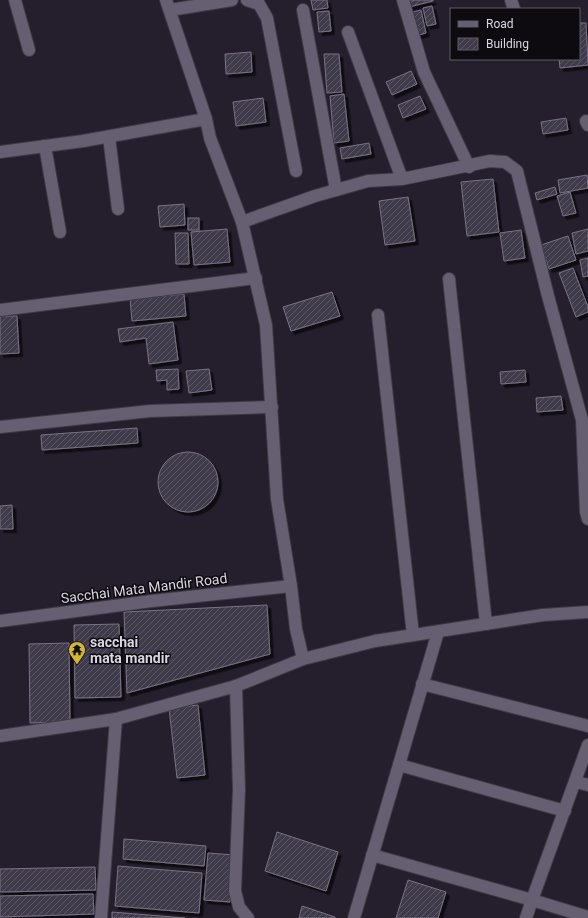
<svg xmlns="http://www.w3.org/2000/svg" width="588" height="918" viewBox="0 0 588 918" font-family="Roboto,sans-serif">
  <defs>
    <pattern id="building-hatch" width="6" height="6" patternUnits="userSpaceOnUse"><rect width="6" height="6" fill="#413a4b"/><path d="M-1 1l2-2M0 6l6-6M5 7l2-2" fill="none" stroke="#5c5665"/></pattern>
    <filter id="shadow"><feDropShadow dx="3.5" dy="3.5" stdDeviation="0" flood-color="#0009"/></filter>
  </defs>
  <rect width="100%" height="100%" fill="#251e2d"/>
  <g fill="url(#building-hatch)" stroke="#7a7285" filter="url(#shadow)">
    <polygon points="311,0 327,0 328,8 313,10"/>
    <polygon points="407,0 433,0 433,1 409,7"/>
    <polygon points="432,6 436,24 427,26 423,8"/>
    <polygon points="421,10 426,33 415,36 409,13"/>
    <polygon points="329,11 331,31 319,32 317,12"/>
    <polygon points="579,23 586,23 588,65 560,68 559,59 579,59"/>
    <polygon points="251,52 252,72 226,74 225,54"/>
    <polygon points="324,54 339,54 342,92 327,93"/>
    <polygon points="411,71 417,84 392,95 386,82"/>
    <polygon points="344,94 349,141 334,143 330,96"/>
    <polygon points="420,96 426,109 403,118 398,105"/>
    <polygon points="263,98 266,122 236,126 233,102"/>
    <polygon points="566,118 568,130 543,134 541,122"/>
    <polygon points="369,143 371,154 342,159 340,148"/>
    <polygon points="587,175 588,188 560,193 558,180"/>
    <polygon points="493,179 499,232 467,236 461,182"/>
    <polygon points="555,187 557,194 537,200 535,193"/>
    <polygon points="570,192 576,213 563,216 557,196"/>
    <polygon points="408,197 415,241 385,245 379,201"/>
    <polygon points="184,204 185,225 160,227 158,206"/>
    <rect x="188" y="218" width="11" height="12"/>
    <polygon points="227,229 230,262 194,265 191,232"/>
    <polygon points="588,229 588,251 576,254 572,233"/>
    <polygon points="521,230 525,258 504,261 500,233"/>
    <polygon points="175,233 188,233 189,264 176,264"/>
    <polygon points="568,236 576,260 549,269 541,245"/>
    <polygon points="588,258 588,276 583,277 580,260"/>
    <polygon points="573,268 588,307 588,312 576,317 559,273"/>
    <polygon points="332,292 340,316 291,331 283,307"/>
    <polygon points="184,294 186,316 132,321 130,299"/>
    <polygon points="0,316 17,316 19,353 0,354"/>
    <polygon points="173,322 178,360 149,364 146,338 120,342 118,329"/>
    <polygon points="178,369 179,389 167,390 167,380 157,381 156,370"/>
    <polygon points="209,369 212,390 189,393 186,371"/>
    <polygon points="525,370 526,382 501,384 500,372"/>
    <polygon points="561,396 563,410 537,412 536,398"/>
    <polygon points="137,428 138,443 42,450 41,435"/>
    <circle cx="188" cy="482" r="30"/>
    <polygon points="12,505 13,529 0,529 0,506"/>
    <polygon points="267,605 270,654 127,693 124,612"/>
    <polygon points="119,624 121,697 75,698 74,625"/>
    <polygon points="69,643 70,722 30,723 29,644"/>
    <polygon points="198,705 205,775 177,778 169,708"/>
    <polygon points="277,832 338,852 326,891 265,871"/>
    <polygon points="124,839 206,846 204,866 123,859"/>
    <polygon points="208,853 234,855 230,902 204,900"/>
    <polygon points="118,866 202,873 199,913 115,906"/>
    <polygon points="95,867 96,890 0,892 0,869"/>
    <polygon points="408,880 446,892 438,918 396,918"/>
    <polygon points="93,894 94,914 0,917 0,896"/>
    <polygon points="302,906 335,917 335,918 299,918"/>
    <polygon points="112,912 185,918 112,918"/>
  </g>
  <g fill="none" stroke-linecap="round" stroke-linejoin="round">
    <defs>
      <g id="street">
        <polyline points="15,0 29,50"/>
        <polyline points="247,0 259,4 267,18 296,171"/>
        <polyline points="403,0 424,72 469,167"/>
        <polyline points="511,0 514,9"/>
        <polyline points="170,10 232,0"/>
        <polyline points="303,10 336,190"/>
        <polyline points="348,32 402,179"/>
        <polyline points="586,121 588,125"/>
        <polyline points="109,137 118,209"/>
        <polyline points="45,146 60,232"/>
        <polyline points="0,152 83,141 206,119"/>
        <polyline points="242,222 315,196 368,181 402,179 490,161 505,162 517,171 548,296 582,420 586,512 588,519"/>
        <polyline points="449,279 486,624"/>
        <polyline points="0,310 256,278"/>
        <polyline points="378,315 413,635"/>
        <polyline points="0,427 150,411 272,407"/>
        <polyline points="0,621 152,601 291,586"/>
        <polyline points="303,659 375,641 543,615 588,612"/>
        <polyline points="422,684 588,726"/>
        <polyline points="236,686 239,790 235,891 239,907 248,918"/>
        <polyline points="0,736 116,719 236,686 303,659 296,629 291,586 277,499 266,325 242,222 210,138 206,119 166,0"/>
        <polyline points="399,765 565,811"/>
        <polyline points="576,782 588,785"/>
        <polyline points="372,855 532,900 588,745"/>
        <polyline points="101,918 116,719"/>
        <polyline points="354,918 438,632"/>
        <polyline points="526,918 532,900 588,917"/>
      </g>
    </defs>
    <use href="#street" stroke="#3f3946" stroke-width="14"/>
    <use href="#street" stroke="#665e71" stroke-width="12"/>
  </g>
  <defs>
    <symbol id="temple-pin" viewBox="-11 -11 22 30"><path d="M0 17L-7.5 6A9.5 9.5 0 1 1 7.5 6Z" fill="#d4b635" stroke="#0d0a10"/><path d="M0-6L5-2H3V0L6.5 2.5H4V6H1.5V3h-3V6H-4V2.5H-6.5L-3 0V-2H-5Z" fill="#111"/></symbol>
  </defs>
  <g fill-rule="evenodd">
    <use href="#temple-pin" x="67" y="640" width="20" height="27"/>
  </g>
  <g text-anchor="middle" stroke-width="3" stroke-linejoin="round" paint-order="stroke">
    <g font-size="14" fill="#dbd6e1" stroke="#0d0a10">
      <text transform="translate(144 588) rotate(-7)" y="5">Sacchai Mata Mandir Road</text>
    </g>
    <g font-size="14" font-weight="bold" fill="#dbd6e1" stroke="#0d0a10" text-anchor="start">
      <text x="90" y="647">sacchai<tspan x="90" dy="16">mata mandir</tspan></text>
    </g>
  </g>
  <rect x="450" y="8" width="130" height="52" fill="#0d0a10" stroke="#5f5c64"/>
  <rect x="458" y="21" width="20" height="6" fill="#665e71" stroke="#5f5c64"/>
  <text x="486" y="28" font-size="12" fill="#dbd6e1">Road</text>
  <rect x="458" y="38" width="20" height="12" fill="url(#building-hatch)" stroke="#5f5c64"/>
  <text x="486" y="48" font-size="12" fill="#dbd6e1">Building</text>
</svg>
